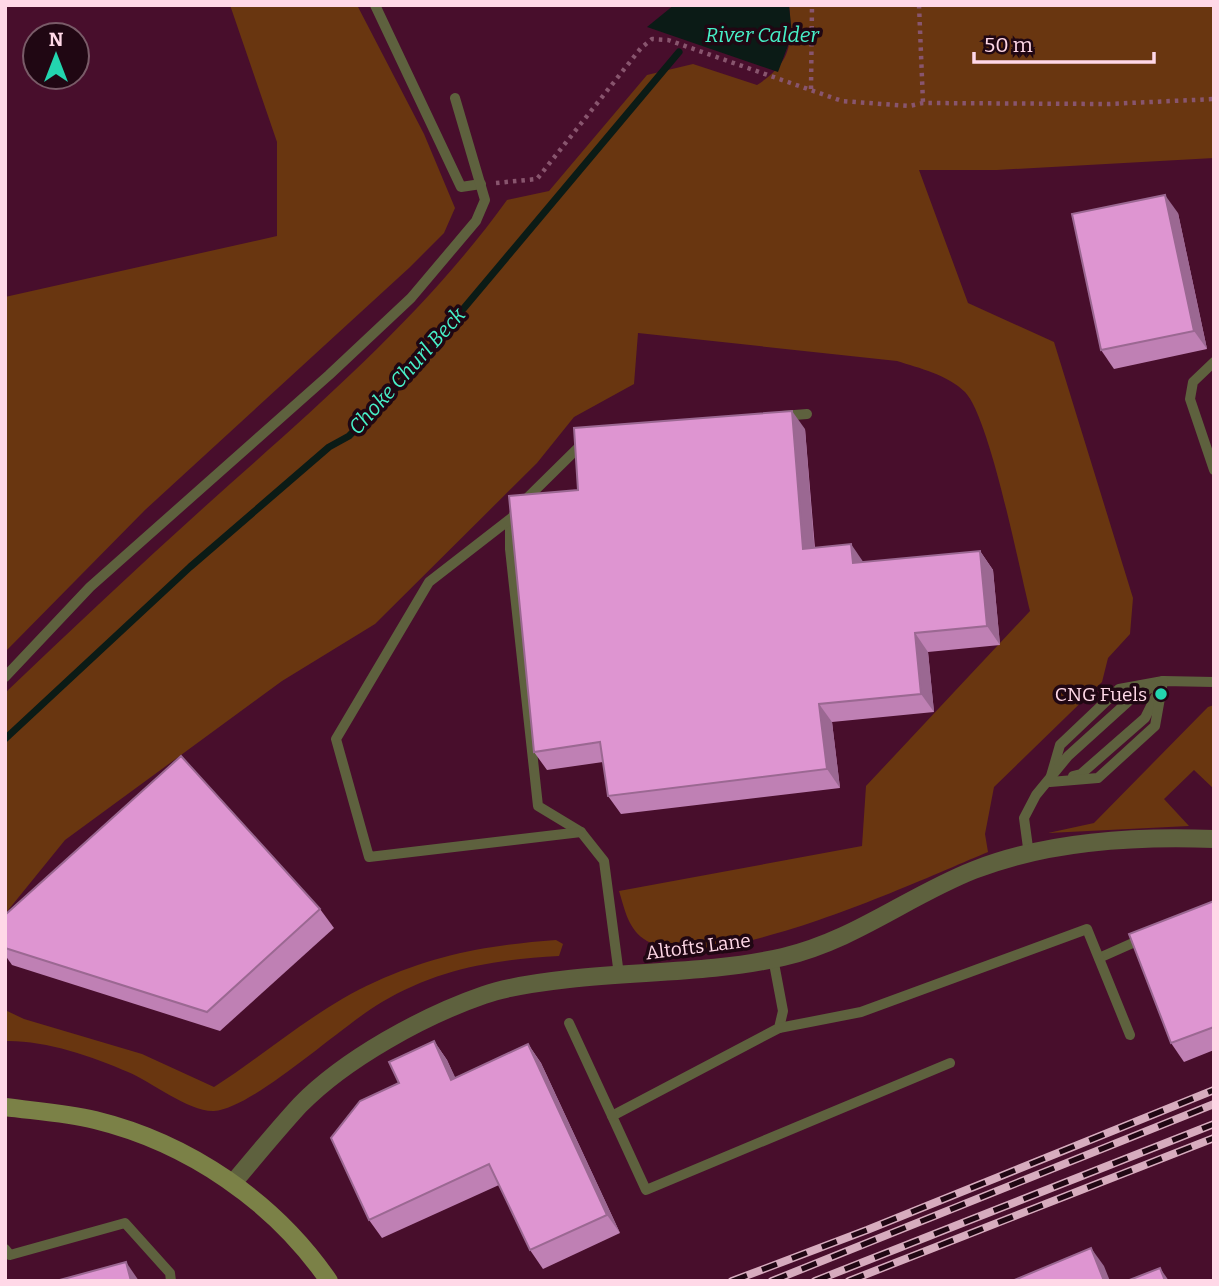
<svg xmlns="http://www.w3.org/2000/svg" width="1219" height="1286" viewBox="0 0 1219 1286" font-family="Bitter,serif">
  <rect width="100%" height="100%" fill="#480e2c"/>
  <g fill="#693610">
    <polygon points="230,5 357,5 424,134 455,208 444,233 409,268 145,510 5,652 5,297 277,236 277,142"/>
    <path d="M789,5h425v153l-217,12h-78l49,133 86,39 79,256 -3,36 -22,24 -6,24 -108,105 -9,47 3,18c-68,28 -276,126 -341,89 -19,-11 -22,-31 -28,-50l243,-45 4,-60 164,-175c-11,-43 -40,-193 -65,-219 -17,-17 -46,-24 -68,-31l-259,-28 -4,51 -60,33 -37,46 -162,161 -93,57 -217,159 -60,74v-221c74,-71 149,-141 225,-209 99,-88 200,-177 277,-284l42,-9 98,-116 46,-11 64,21c34,-22 36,-41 32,-80z"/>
    <polygon points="1214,705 1214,789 1194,770 1164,799 1189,826 1048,833 1094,823 1208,707"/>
    <path d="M556,940l7,4 -4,12c-63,3 -122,13 -177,46 -40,23 -128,106 -168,109 -25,1 -62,-29 -86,-39 -36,-16 -84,-32 -123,-31v-31l19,9 118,35 72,33c53,-34 103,-79 161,-105 62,-28 115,-37 181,-42z"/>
  </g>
  <polygon fill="#0b1b16" points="674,5 789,5 792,35 778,72 647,27"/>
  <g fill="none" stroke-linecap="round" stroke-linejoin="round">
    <polyline stroke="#0b1b16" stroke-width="7" points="5,739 190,567 329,447 349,436 401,383 679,52"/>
    <g stroke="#88556e" stroke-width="4.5" stroke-dasharray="3.5 5" stroke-linecap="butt">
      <polyline points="919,5 923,103"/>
      <polyline points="811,89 812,5"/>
      <polyline points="496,183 537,179 641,48 652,39 668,40 842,101 909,106 923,103 1108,104 1214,99"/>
    </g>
    <g stroke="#5e613e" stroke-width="10">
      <polyline points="375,5 461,187 481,184"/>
      <polyline points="1214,362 1193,382 1190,399 1214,470"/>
      <polyline points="782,416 807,414"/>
      <polyline points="586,440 518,507 510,522 510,549 538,806 581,832 604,861 619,975"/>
      <polyline points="514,516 429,582 336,739 369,857 581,832"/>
      <polyline points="5,677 90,587 329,375 411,298 476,221 485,200 455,98"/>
      <polyline points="1051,776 1060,745 1119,689 1163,681 1214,682"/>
      <polyline points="1073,776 1081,774 1145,718 1157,694"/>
      <polyline points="1050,782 1098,778 1155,726 1163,681"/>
      <polyline points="1029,855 1024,818 1036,795 1068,756 1131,699 1163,681"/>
      <polyline points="773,958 783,1011 779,1028 612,1116 646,1190 950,1063"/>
      <polyline points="1099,958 1144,938"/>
      <polyline points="569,1023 612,1116"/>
      <polyline points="779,1028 861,1012 1087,929 1130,1035"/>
      <polyline points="5,1249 10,1255 125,1223 170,1273 171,1281"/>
    </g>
    <path stroke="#5e613e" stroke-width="18" d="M233,1183c22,-26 44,-53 67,-78 45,-46 123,-89 184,-110 25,-9 58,-13 85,-16 71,-8 144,-6 214,-22 72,-17 125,-61 191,-87 74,-29 162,-34 240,-31"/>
    <path stroke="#7b8147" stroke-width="18" d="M5,1107c30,4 61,6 90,13 94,23 180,82 234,161"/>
    <defs>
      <g id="rail">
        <polyline points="732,1281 867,1230 1214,1090"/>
        <polyline points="772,1281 1214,1104"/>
        <polyline points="815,1281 1214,1124"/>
        <polyline points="849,1281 1214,1138"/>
      </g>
    </defs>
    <use href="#rail" stroke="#d7acbe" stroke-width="8"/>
    <use href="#rail" stroke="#200713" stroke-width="5" stroke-dasharray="16" stroke-linecap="butt"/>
  </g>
  <g fill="#bf80b4">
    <polygon points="1178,213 1207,349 1114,369 1101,350"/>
    <polygon points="805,429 815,548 864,562 980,551 993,570 1000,645 928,652 934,712 832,722 840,788 621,814 608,796 603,762 547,770 534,752 578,490"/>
    <polygon points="1214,901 1214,1050 1184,1062 1171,1043"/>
    <polygon points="320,909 334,928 220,1031 12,965 5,955 5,915"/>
    <polygon points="434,1041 447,1060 455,1078 528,1044 541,1063 620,1233 543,1269 530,1250 499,1185 382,1238 369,1220 399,1083"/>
  </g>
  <g fill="#9b6892">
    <polygon points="1165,195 1178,213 1207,349 1194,331"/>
    <polygon points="792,411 805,429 816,568 803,549"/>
    <polygon points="851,544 864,563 853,563"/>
    <polygon points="980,551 993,570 1000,645 987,626"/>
    <polygon points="915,633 928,652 934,712 921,694"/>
    <polygon points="819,704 832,722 840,788 827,769"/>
    <polygon points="434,1041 447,1060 465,1098 451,1080"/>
    <polygon points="528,1044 541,1063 620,1233 607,1215"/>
    <polygon points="1091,1248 1104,1266 1110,1281 1104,1281"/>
    <polygon points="126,1262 139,1281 131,1281"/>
    <polygon points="1160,1268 1169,1281 1165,1281"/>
  </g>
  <g fill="#de95d1" stroke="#9b6892" stroke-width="2">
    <polygon points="1165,195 1194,331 1101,350 1072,214"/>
    <polygon points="792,411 803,549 851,544 853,563 980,551 987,626 915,633 921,694 819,704 827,769 608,796 600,742 534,752 509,496 578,490 574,428"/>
    <polygon points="181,756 320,909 207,1012 5,948 5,915"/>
    <polygon points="1214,901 1214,1027 1171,1043 1129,934"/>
    <polygon points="434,1041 451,1080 528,1044 607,1215 530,1250 489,1164 369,1220 331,1138 360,1101 399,1083 389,1062"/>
    <polygon points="1091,1248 1104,1281 1012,1281"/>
    <polygon points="126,1262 131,1281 56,1281"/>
    <polygon points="1160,1268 1165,1281 1127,1281"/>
  </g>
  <circle fill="#23d5af" stroke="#200713" stroke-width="2.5" cx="1161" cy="694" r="7"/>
  <g text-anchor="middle" stroke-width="7" stroke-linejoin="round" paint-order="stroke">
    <g font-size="19" fill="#ffd8e7" stroke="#200713" text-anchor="end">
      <text x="1147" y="701">CNG Fuels</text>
    </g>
    <g font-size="19" fill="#ffd8e7" stroke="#200713">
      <text transform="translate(698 946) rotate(-7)" y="7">Altofts Lane</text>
    </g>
    <g font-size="21" font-style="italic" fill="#47f0c8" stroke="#200713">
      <text x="762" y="42">River Calder</text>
      <text transform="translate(407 371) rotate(-48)" y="7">Choke Churl Beck</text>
    </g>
  </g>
  <rect width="1219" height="1286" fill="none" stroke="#ffd8e7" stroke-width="14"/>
  <g transform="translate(56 56)"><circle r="33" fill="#200713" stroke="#795b68" stroke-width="2"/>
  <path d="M0-5L12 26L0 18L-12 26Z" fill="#23d5af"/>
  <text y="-10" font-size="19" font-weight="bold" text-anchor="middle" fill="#ffd8e7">N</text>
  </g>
  <path d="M974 52v10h180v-10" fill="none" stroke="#ffd8e7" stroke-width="3.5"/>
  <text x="984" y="52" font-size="21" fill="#ffd8e7" stroke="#200713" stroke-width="5" paint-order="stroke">50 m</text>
</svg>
